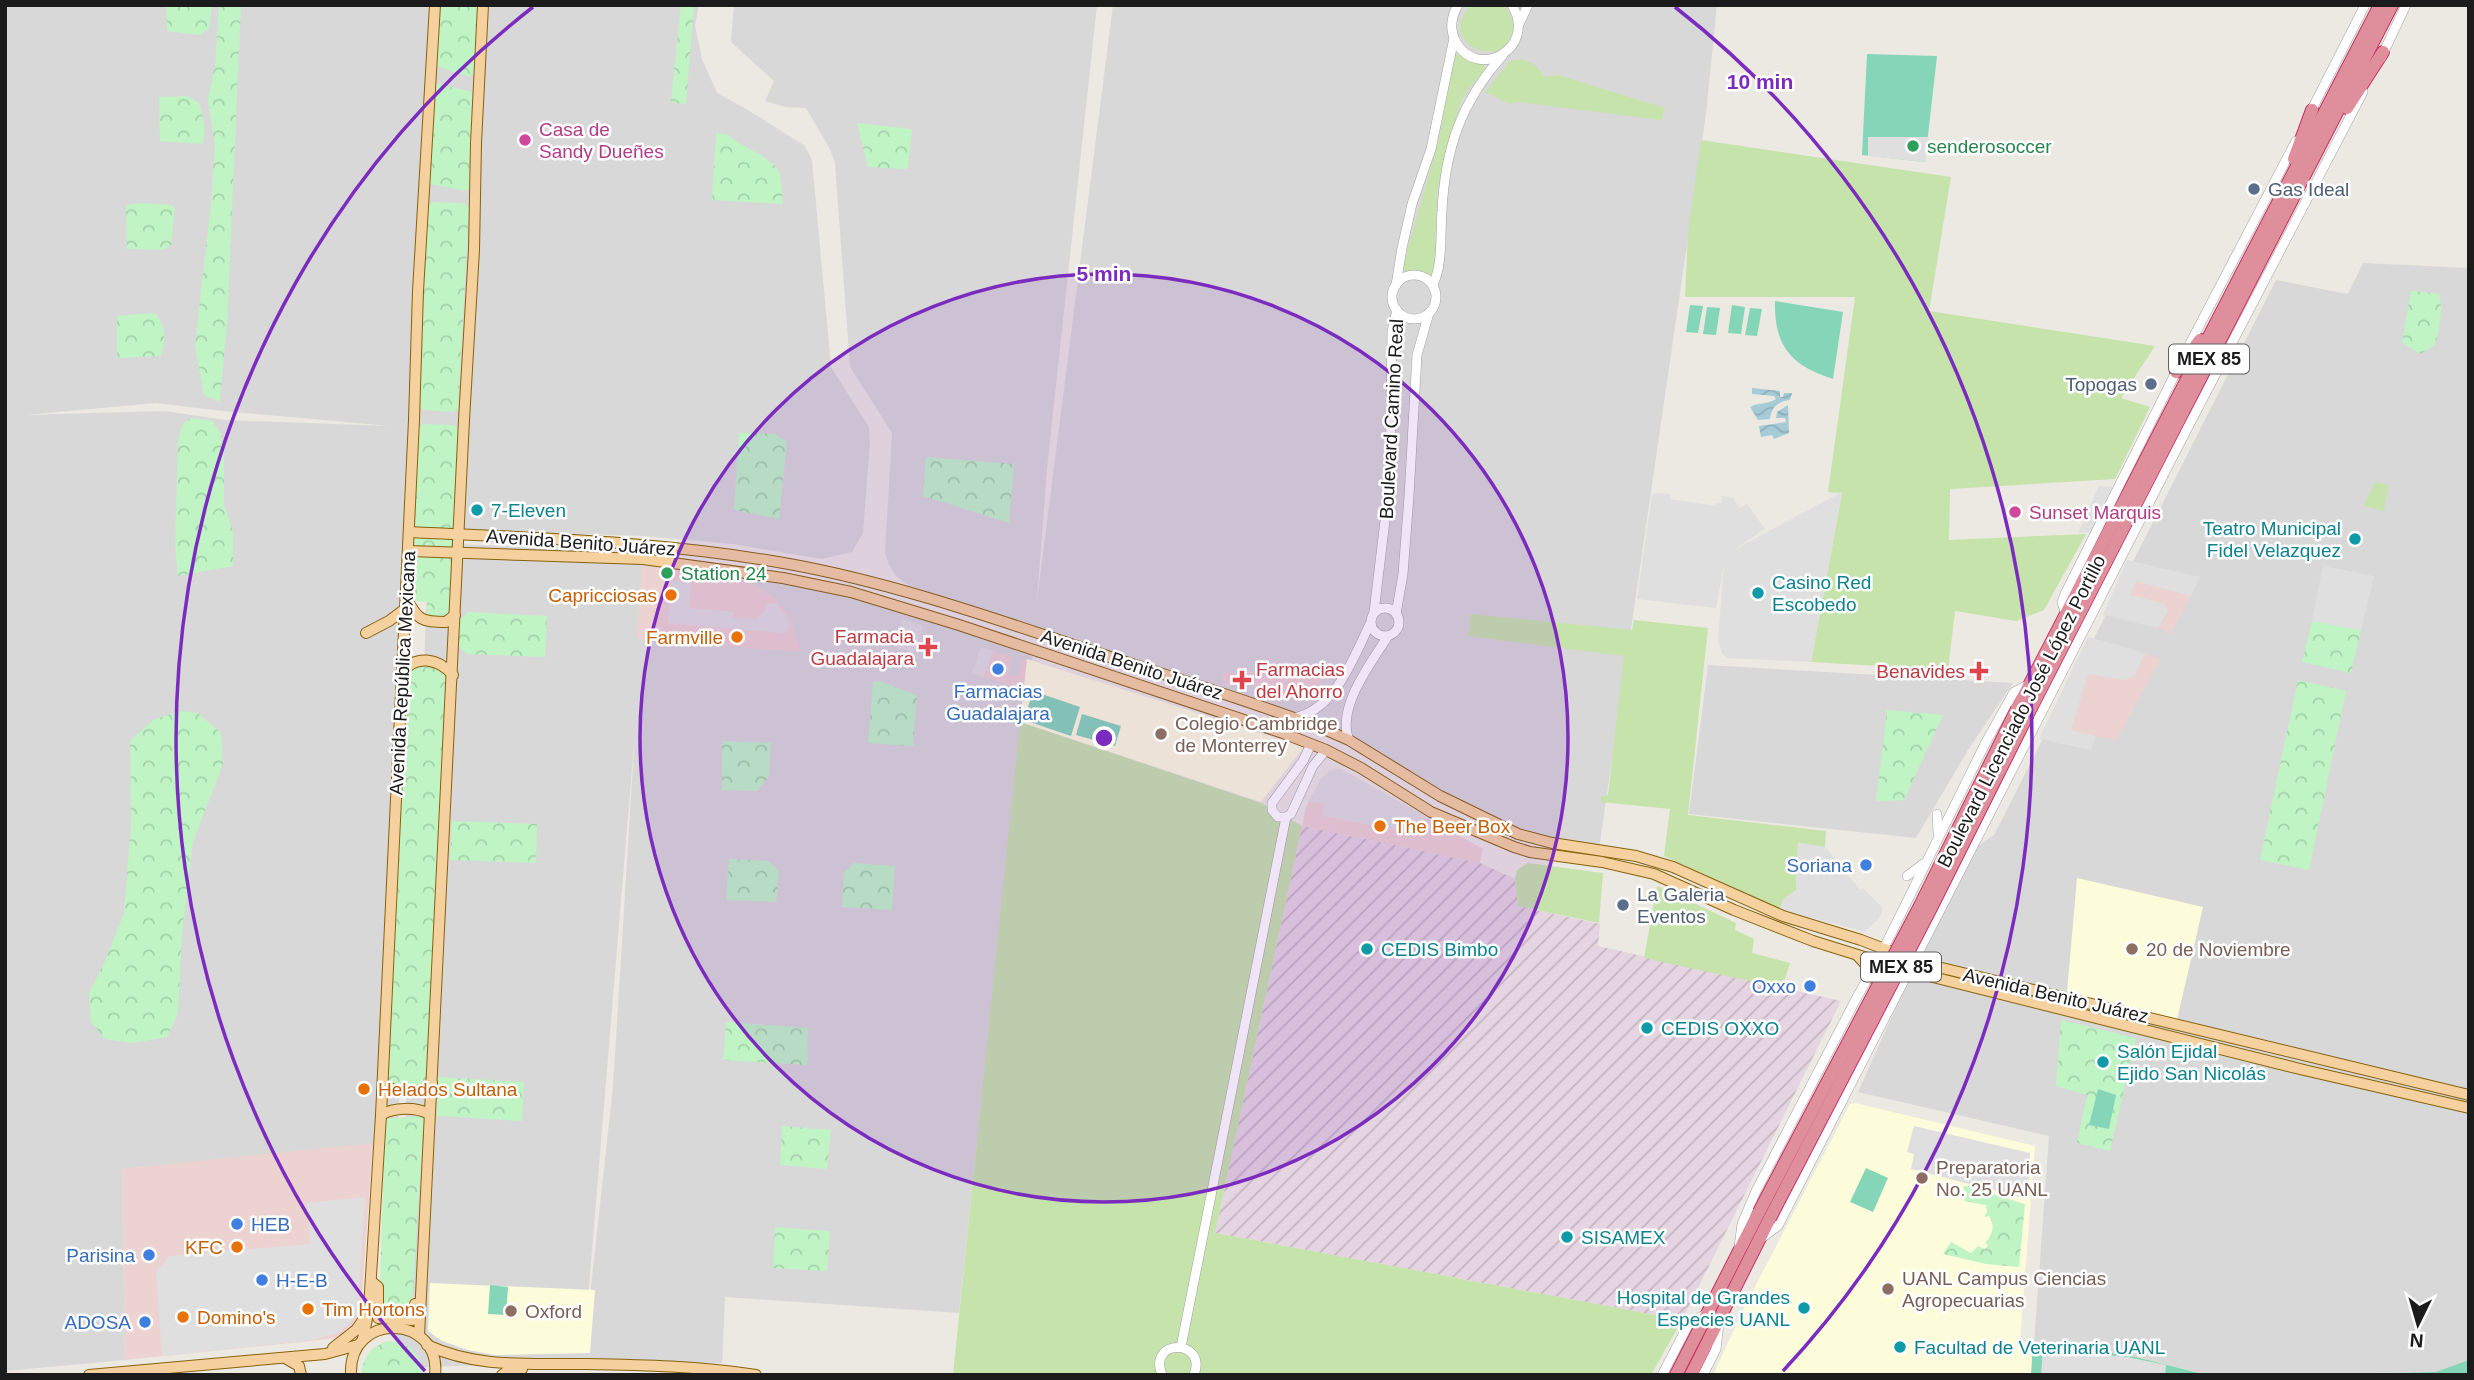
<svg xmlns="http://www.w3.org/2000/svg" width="2474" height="1380" viewBox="0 0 2474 1380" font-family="Arial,sans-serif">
  <defs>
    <pattern id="industrial-furrows" width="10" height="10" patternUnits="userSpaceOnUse" patternTransform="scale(1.75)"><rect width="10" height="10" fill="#e5d4e1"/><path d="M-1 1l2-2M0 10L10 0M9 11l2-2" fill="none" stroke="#c4b5c0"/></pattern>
    <pattern id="park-crowns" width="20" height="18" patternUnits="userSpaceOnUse" patternTransform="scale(1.75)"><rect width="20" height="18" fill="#c0f4c5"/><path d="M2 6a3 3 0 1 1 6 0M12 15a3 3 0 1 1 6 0" fill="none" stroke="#a4d1a9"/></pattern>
    <pattern id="water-waves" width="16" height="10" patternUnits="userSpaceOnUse" patternTransform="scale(1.75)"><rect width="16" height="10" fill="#a5cbd7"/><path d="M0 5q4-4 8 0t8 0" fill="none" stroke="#8daeb8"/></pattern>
  </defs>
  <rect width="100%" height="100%" fill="#ece9e2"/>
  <g fill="#d9d8d8" fill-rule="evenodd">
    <path d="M5,5h694l-4,20 7,34 15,34 31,17 57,36 7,14 19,207 38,60 1,16 -7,90 -11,19 -30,7 -90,-15 -88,-8 -179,-6 -59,21 -7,558 -3,35 -274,25 3,191 -120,11zM156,403l66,8 168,15 -165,-6 -60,-9 -140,4z"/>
    <polygon points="734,5 1097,5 1047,469 1037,600 1113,5 1717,5 1706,114 1599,849 1507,830 1348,743 1296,721 1031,633 1033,625 919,589 906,584 896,576 889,565 885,552 892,433 850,367 835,163 830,149 806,108 786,107 765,101 774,81 731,42"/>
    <polygon points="2363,263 2469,268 2469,1360 2435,1372 2207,1375 2128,1355 2034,1344 2049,1136 1858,1092 1911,974 1975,848 1994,835 2276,280 2348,294"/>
    <path d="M429,543l220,8 235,54 149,48 -42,355 -32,305 -234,-16 -3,66 -139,-1 -188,6zM635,732l-22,355 -26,236h-1z"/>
    <polygon points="1708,665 2013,683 1968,750 1916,838 1689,814"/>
  </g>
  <g fill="#ecd3d1">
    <polygon points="642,566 716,572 743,579 760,588 776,599 789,615 801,652 637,639"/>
    <polygon points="2136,581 2191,596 2171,634 2158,628 2168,612 2130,595"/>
    <polygon points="993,651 1012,657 1007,675 1018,676 1022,658 1027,660 1024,690 1005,684 1006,679 1004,683 983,677"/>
    <polygon points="2145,653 2160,660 2116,741 2071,730 2088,673 2124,680 2135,675"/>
    <polygon points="1328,670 1311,699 1290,699 1250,683 1225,686 1222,673"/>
    <polygon points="1341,769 1483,849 1480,863 1302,826 1306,807 1321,779 1330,770"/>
    <polygon points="373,1143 359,1336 125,1360 122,1169"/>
  </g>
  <polygon fill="url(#industrial-furrows)" points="1302,826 1480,863 1515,879 1518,906 1600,924 1598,946 1841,1001 1682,1320 1215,1233"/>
  <g fill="#fcfcdb">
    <polygon points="1027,659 1304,747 1261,802 1020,722"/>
    <polygon points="2077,878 2203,907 2177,1020 2067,992"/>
    <polygon points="1855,1103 2035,1146 2020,1342 2128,1355 2207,1375 1713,1375 1745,1306 1850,1104"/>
    <polygon points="430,1283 595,1290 590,1353 495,1355 468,1350 442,1341 428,1331"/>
  </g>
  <g fill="#c5e3aa">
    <path d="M1471,5h32c7,8 11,15 10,25 -7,44 -79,14 -42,-25z"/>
    <polygon points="1454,54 1458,54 1472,63 1484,64 1485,69 1466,92 1459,106 1444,163 1437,191 1434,274 1403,273 1405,258 1439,140"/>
    <polygon points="1522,59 1535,65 1545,77 1558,75 1665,108 1662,120 1517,102 1510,104 1485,92 1510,61"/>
    <polygon points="1701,140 1951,177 1929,311 2155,346 2121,398 2150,407 2115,479 1950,489 1949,540 2086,534 2044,610 2016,621 1955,611 1948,670 1811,662 1842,493 1828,492 1855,297 1685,297 1688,233"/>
    <polygon points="2375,482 2388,485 2384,511 2364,506"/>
    <polygon points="1471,614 1632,630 1634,620 1708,628 1688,815 1826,831 1825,847 1798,843 1796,890 1783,900 1780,909 1664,856 1670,809 1601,802 1601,797 1608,795 1624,656 1468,636"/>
    <polygon points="1020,722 1261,803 1302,826 1215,1233 1682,1320 1651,1375 953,1375"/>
    <polygon points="1528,863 1603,873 1599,923 1518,906 1515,879 1517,870"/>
    <polygon points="1657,886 1736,923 1735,930 1754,939 1752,953 1790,963 1782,988 1644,958"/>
  </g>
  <g fill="url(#park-crowns)">
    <polygon points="166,5 212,5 209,29 200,35 167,31"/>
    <polygon points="219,5 241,5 227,324 220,402 204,395 195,345 211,204 215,145 208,99 215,66"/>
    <polygon points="438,5 479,5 475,72 469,77 439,67 435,60"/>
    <polygon points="681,5 694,5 686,104 671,102"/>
    <polygon points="435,83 472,92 469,187 466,191 429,184"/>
    <path d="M188,96l11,7c3,12 9,28 3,41l-42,-3 -1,-44z"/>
    <polygon points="857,123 912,129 908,169 868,167"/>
    <path d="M716,133l11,1c14,14 48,23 53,41 2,9 2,20 3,29l-71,-4z"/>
    <polygon points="432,202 464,203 469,208 458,408 454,412 423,410 418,404 428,207"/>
    <polygon points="142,203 172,205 175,209 171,245 163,250 127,249 126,205"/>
    <path d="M2411,291l28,3c4,16 1,34 -4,50l-14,10 -19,-11z"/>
    <path d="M153,313c12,5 14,32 7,43l-43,2v-42z"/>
    <polygon points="195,418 212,421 220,432 224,451 224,504 233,532 233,566 178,576 175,546 178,443 182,425 189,419"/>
    <polygon points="423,424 452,425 457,427 458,431 449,617 427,620 427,602 414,601 409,593 419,427"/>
    <polygon points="739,433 774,434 787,441 779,519 734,510"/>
    <polygon points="926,457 1014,464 1009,523 923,496"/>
    <path d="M468,612l79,4 -2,41 -77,-3c-15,-7 -11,-19 -10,-33z"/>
    <polygon points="2312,621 2361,630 2351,673 2302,662"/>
    <polygon points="411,665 433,665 446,675 426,1088 387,1090 406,669"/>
    <polygon points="2298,680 2346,691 2309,870 2260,860"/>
    <polygon points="879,681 917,695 913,746 868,743 873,682"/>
    <polygon points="1887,710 1943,715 1904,800 1876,801"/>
    <polygon points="180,711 198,713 221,733 223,764 193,842 182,933 178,1014 167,1037 133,1043 105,1039 91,1022 89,993 106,959 124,913 131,826 130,741 153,720"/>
    <polygon points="722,741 771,743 769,776 757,791 722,790"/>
    <polygon points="452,821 537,824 536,863 450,860"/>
    <polygon points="729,859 768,861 779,871 776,902 726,900"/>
    <polygon points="854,863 895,866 892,910 842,907 844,873"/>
    <polygon points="2061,1020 2136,1038 2110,1151 2077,1143 2087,1095 2056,1086"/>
    <polygon points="726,1022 808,1028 807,1065 723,1060"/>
    <polygon points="438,1077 524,1082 522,1121 437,1116"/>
    <polygon points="424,1116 411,1319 379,1316 385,1119"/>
    <polygon points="782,1126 831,1130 827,1169 780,1165"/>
    <path d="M1964,1186l9,1 3,6 4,-3 45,14 -6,63 -33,-3 -43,-10 8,-12 20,11 7,-7 7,3 3,-4 -3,-2c7,-8 11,-17 4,-27l-5,1 3,-5 -1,-7 -22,-4 3,-8 -4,-5z"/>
    <polygon points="775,1227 830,1231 827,1271 773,1268"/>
    <path d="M388,1341c21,1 34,13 34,34h-60c0,-18 9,-29 26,-34z"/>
  </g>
  <g fill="#85d6b8">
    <polygon points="1867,54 1937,56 1925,162 1862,155"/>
    <path d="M1775,301l68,11 -10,67c-42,-13 -59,-33 -58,-78z"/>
    <polygon points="1690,305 1703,306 1698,333 1686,332"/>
    <polygon points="1732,305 1745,307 1741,334 1728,333"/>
    <polygon points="1707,307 1720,308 1716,335 1703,334"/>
    <polygon points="1750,308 1762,309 1757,336 1745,335"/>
    <polygon points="1033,691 1080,707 1071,736 1024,720"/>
    <polygon points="1082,714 1121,726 1115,746 1076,735"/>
    <polygon points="2098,1089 2116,1095 2109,1129 2089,1125"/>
    <polygon points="1866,1168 1888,1178 1873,1212 1850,1202"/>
    <polygon points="490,1285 508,1287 506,1315 488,1314"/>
    <polygon points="2033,1344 2128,1355 2207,1375 2031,1375"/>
    <polygon points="2469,1360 2469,1375 2298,1375 2435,1372"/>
  </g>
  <g fill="#dfdfdf">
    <polygon points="1868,137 1929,137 1925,162 1868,156"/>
    <polygon points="2099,486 2113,487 2091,532 2078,533"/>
    <polygon points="1842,492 1811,662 1728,658 1722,654 1718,640 1724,564 1716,608 1637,599 1652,495 1660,493 1670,494 1670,499 1716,506 1717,503 1721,503 1722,496 1733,498 1740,508 1747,504 1765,529 1730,552"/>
    <polygon points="2127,560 2200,577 2191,596 2136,581 2130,595 2164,604 2168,611 2158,628 2103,615"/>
    <polygon points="2323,566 2374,576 2361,630 2312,621"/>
    <polygon points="671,580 691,582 689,608 734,612 734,618 757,619 765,610 766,603 779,604 779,608 787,616 789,627 785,633 668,623"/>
    <polygon points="902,619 923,626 914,653 893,646"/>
    <polygon points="2088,637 2145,653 2135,675 2130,678 2124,680 2088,674 2071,730 2096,736 2091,750 2039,739"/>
    <polygon points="981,647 993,651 983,677 972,673"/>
    <polygon points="1341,769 1427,818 1421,834 1323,816 1324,804 1308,802 1321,779 1330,770"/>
    <polygon points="1798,843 1825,847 1860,890 1863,888 1883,908 1879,918 1865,932 1780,909 1783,900 1796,890"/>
    <polygon points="1914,1126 2030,1153 2030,1175 2024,1198 1911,1169 1914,1154 1907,1152"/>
    <polygon points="365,1197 357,1314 347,1326 335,1334 312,1340 162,1356 156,1272 169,1256 310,1244 306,1203"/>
    <polygon points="2043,1349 2127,1357 2166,1365 2165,1375 2041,1375"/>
  </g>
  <g fill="url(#water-waves)">
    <path d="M1752,388l28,3v6h3l1,-4h8l-2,7c-11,1 -19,7 -20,19l-12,1 -8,-13c9,-5 18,-2 26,-8l-2,-3 -22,-2z"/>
    <polygon points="1788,405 1789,433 1774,439 1772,435 1761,437 1759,426 1786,422 1785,418 1776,418 1777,412"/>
  </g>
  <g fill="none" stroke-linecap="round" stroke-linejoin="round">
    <defs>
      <g id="minor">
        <path d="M1458,5c-7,12 -9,24 -2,37 21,39 82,7 56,-37"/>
        <polyline points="1519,24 1528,5"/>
        <polyline points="2381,58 2406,5"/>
        <polyline points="2310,113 2365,5"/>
        <circle cx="1414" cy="297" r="22"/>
        <polyline points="1396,285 1402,248 1412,204 1431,149 1454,38"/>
        <path d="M1433,285c10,-22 7,-49 9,-74 3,-62 19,-109 61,-156"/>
        <polyline points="2184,355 2296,141"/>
        <circle cx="1385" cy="622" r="14"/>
        <polyline points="1374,612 1390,479 1392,331 1397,310"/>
        <polyline points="1396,614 1403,574 1409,496 1417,355 1429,313"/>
        <polyline points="2066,615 2062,602 2065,594 2178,368"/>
        <path d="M1293,718c42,-7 60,-60 77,-94"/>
        <path d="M1349,740c-13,-32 22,-77 39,-104"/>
        <polyline points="1311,744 1303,761 1272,803 1272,810 1278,817 1286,817 1291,814 1313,766 1326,750"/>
        <polyline points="1937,814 1938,833"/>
        <polyline points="1907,876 1923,864"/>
        <polyline points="1759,1240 1778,1226 2186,431 2363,92"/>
        <polyline points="1739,1247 1742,1224 1756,1191 1856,999 1878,960 1986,742 2014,692 2030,684"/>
        <polyline points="1181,1347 1286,817"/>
        <path d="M1162,1375c-15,-37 46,-36 32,0"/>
        <polyline points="1662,1375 1688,1325 1707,1313"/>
        <polyline points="1703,1375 1716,1349 1719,1324"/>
      </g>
      <g id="major">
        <path d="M409,532c127,6 254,9 380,32 100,18 198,52 294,84 81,27 162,51 241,81l25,11 91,56 78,38 34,9 84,13 37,11 110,49 78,24 60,23 548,132"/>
        <polyline points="409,551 643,559 783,578 851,592 959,625 1283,733 1326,750 1361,768 1431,812 1514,847 1530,852 1602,862 1654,874 1734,910 1813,941 1909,971 2304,1070 2469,1108"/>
        <path d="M406,598c12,22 15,24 40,24l9,-7"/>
        <polyline points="366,633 389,621 405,609"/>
        <path d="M401,673c15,-19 37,-15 52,2"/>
        <polyline points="1857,955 1867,966 1868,978"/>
        <path d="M383,1085c14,8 37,11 49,-2"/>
        <path d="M381,1115c13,-8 35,-8 48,-1"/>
        <polyline points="371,1281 378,1287 378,1318 412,1320 415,1304"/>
        <polyline points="419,1336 464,420 474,250 476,143 483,5"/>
        <polyline points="363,1339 369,1308 381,1115 414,420 418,291 435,5"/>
        <path d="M427,1345c52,24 103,18 158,19 57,1 115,2 171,11"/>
        <polyline points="333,1348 356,1330 366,1316"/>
        <polyline points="285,1358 299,1366 301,1375"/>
        <polyline points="89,1375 325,1354 358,1345"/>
        <path d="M351,1375c-3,-65 91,-60 84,0"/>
        <polyline points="502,1375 506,1372 522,1369"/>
      </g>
      <g id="highway">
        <polyline points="2347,108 2383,52"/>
        <polyline points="2294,159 2312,110"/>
        <polyline points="2176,372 2200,340"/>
        <polyline points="2017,709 2380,5"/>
        <polyline points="2028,714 2392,5"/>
        <polyline points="1676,1375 1759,1212"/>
        <polyline points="1691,1375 1770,1218"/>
      </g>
    </defs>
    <use href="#minor" stroke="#a2a2a2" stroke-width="10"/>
    <use href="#major" stroke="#88610b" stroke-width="12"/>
    <use href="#highway" stroke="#c93062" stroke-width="14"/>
    <use href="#minor" stroke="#fff" stroke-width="9"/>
    <use href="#major" stroke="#f4d19f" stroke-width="10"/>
    <use href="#highway" stroke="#df8e9c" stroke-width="12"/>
    <defs>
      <g id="highway-bridge">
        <polyline points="1759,1212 1920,906 2017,709"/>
        <polyline points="1770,1218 1930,910 2028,714"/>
      </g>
    </defs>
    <use href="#highway-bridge" stroke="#c93062" stroke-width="14" stroke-linecap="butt"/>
    <use href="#highway-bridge" stroke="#df8e9c" stroke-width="12"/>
  </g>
  <circle cx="1104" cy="738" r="464" fill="#7b2cbf" fill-opacity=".12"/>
  <g fill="none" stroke="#7b2cbf" stroke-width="3.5">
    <circle cx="1104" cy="738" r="464"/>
    <path d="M425 1371A928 928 0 0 1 533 7M1675 7A928 928 0 0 1 1783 1371"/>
  </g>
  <g fill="#d1479c" stroke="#fff" stroke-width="2.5">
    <circle cx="525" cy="140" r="7"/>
    <circle cx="2015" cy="512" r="7"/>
  </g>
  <g fill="#2e9e5b" stroke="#fff" stroke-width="2.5">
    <circle cx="1913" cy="146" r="7"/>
    <circle cx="667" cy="573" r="7"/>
  </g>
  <g fill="#5c6f8a" stroke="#fff" stroke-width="2.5">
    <circle cx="2254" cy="189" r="7"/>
    <circle cx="2151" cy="384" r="7"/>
    <circle cx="1623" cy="905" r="7"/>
  </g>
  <g fill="#0f9aa8" stroke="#fff" stroke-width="2.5">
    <circle cx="477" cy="510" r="7"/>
    <circle cx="2355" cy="539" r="7"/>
    <circle cx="1758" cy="593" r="7"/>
    <circle cx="1367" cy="949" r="7"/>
    <circle cx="1647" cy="1028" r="7"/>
    <circle cx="2103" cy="1062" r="7"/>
    <circle cx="1567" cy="1237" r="7"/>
    <circle cx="1804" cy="1308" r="7"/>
    <circle cx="1900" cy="1347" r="7"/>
  </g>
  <g fill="#e8710a" stroke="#fff" stroke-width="2.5">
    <circle cx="671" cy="595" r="7"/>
    <circle cx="737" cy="637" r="7"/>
    <circle cx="1380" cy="826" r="7"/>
    <circle cx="364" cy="1089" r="7"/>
    <circle cx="237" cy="1247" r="7"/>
    <circle cx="308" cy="1309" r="7"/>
    <circle cx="183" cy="1317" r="7"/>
  </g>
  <g fill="#e0444e" stroke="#fff" stroke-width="2.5">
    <path d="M924.5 636.5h7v7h7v7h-7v7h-7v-7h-7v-7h7z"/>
    <path d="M1975.5 660.5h7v7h7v7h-7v7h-7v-7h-7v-7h7z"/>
    <path d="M1238.5 669.5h7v7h7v7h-7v7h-7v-7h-7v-7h7z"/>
  </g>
  <g fill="#3f7fe0" stroke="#fff" stroke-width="2.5">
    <circle cx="998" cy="669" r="7"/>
    <circle cx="1866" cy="865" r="7"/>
    <circle cx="1810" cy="986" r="7"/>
    <circle cx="237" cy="1224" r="7"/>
    <circle cx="149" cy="1255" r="7"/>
    <circle cx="262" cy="1280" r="7"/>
    <circle cx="145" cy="1322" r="7"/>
  </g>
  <g fill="#8d6e63" stroke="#fff" stroke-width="2.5">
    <circle cx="1161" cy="734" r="7"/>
    <circle cx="2132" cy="949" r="7"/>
    <circle cx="1922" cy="1178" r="7"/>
    <circle cx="1888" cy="1289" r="7"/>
    <circle cx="511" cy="1311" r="7"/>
  </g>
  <g text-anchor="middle" stroke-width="5" stroke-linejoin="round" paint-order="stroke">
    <g fill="#fff" stroke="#5f5f5f" stroke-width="2">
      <rect x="2169" y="344.5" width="80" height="29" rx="5"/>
      <rect x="1861" y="952.5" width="80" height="29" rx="5"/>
    </g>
    <g font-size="18" font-weight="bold" fill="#1b1b1b">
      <text x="2209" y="365">MEX 85</text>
      <text x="1901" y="973">MEX 85</text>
    </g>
    <g font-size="19" fill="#b23c85" stroke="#fff" text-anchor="start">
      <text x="539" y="136">Casa de<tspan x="539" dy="22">Sandy Dueñes</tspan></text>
      <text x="2029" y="519">Sunset Marquis</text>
    </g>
    <g font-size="19" fill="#27864d" stroke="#fff" text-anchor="start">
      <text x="1927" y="153">senderosoccer</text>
      <text x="681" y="580">Station 24</text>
    </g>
    <g font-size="19" fill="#4e5e75" stroke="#fff" text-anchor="start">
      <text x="2268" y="196">Gas Ideal</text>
      <text x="2137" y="391" text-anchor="end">Topogas</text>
      <text x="1637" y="901">La Galeria<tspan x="1637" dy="22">Eventos</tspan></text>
    </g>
    <g font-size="19" fill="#1b1b1b" stroke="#fff">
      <text transform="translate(1391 419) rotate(-87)" y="7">Boulevard Camino Real</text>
      <text transform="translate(581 542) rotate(4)" y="7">Avenida Benito Juárez</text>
      <text transform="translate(1132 664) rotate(18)" y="7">Avenida Benito Juárez</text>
      <text transform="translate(402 673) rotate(-87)" y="7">Avenida República Mexicana</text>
      <text transform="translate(2021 711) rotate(-63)" y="7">Boulevard Licenciado José López Portillo</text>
      <text transform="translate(2056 995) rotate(13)" y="7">Avenida Benito Juárez</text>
    </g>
    <g font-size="19" fill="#0d838f" stroke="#fff" text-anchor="start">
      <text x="491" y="517">7-Eleven</text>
      <text x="2341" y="535" text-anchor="end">Teatro Municipal<tspan x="2341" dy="22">Fidel Velazquez</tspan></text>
      <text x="1772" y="589">Casino Red<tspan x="1772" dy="22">Escobedo</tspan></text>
      <text x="1381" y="956">CEDIS Bimbo</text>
      <text x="1661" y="1035">CEDIS OXXO</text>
      <text x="2117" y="1058">Salón Ejidal<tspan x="2117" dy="22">Ejido San Nicolás</tspan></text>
      <text x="1581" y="1244">SISAMEX</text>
      <text x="1790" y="1304" text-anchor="end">Hospital de Grandes<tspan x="1790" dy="22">Especies UANL</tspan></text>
      <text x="1914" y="1354">Facultad de Veterinaria UANL</text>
    </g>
    <g font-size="19" fill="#c56008" stroke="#fff" text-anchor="start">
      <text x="657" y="602" text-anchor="end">Capricciosas</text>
      <text x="723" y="644" text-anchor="end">Farmville</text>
      <text x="1394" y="833">The Beer Box</text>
      <text x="378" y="1096">Helados Sultana</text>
      <text x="223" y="1254" text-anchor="end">KFC</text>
      <text x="322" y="1316">Tim Hortons</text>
      <text x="197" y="1324">Domino's</text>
    </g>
    <g font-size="19" fill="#be3a42" stroke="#fff" text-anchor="end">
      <text x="914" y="643">Farmacia<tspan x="914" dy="22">Guadalajara</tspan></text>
      <text x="1256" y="676" text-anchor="start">Farmacias<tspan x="1256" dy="22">del Ahorro</tspan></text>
      <text x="1965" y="678">Benavides</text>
    </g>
    <g font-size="19" fill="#366cbe" stroke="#fff" text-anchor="end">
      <text x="998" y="698" text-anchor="middle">Farmacias<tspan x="998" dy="22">Guadalajara</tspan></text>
      <text x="1852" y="872">Soriana</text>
      <text x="1796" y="993">Oxxo</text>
      <text x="251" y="1231" text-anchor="start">HEB</text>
      <text x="135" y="1262">Parisina</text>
      <text x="276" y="1287" text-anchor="start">H-E-B</text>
      <text x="131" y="1329">ADOSA</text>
    </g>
    <g font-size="19" fill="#785e54" stroke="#fff" text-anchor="start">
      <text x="1175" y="730">Colegio Cambridge<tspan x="1175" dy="22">de Monterrey</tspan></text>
      <text x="2146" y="956">20 de Noviembre</text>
      <text x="1936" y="1174">Preparatoria<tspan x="1936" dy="22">No. 25 UANL</tspan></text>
      <text x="1902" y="1285">UANL Campus Ciencias<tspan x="1902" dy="22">Agropecuarias</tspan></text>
      <text x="525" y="1318">Oxford</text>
    </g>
  </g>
  <circle cx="1104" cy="738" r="10" fill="#7b2cbf" stroke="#fff" stroke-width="3.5"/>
  <g font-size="21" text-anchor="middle" font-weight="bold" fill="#7b2cbf" stroke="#fff" stroke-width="5" stroke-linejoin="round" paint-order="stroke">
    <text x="1760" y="89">10 min</text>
    <text x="1104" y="281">5 min</text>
  </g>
  <rect width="2474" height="1380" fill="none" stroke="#1b1b1b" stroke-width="14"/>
  <g transform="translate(2418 1324) rotate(185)" stroke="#ffffff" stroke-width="5" paint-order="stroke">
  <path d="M0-5L12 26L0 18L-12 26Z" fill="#1b1b1b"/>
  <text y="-10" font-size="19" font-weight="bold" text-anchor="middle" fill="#1b1b1b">N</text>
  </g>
</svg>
